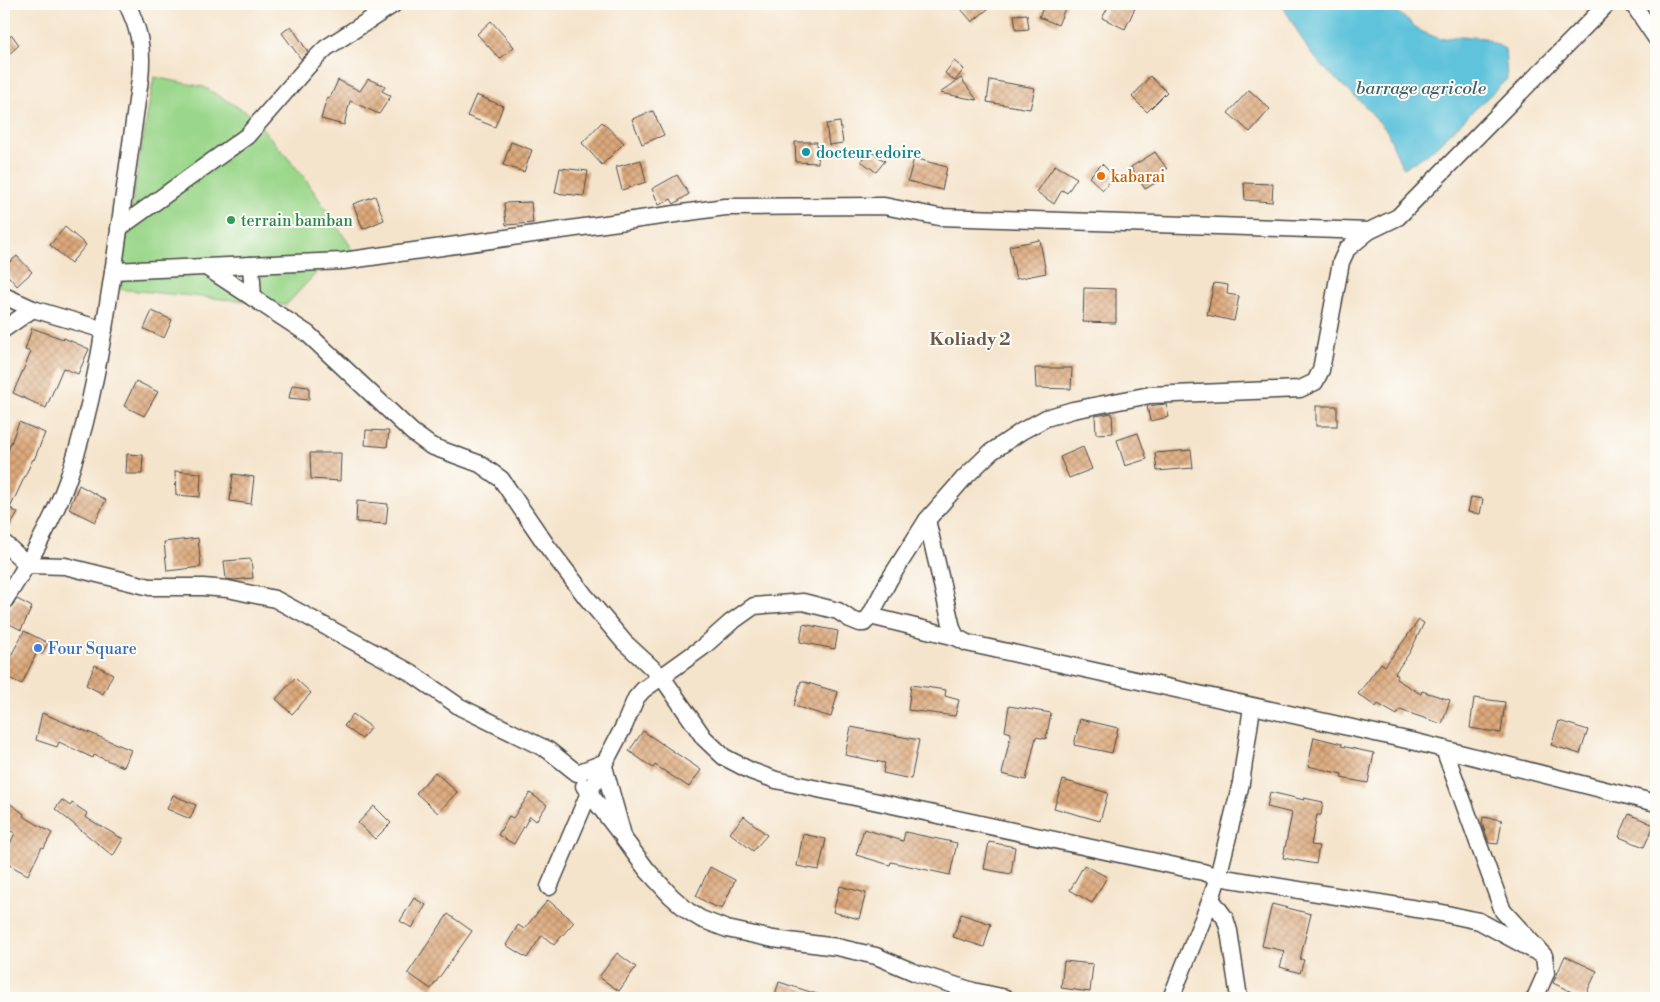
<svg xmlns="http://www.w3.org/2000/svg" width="1660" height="1002" viewBox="0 0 1660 1002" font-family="'Libre Bodoni',serif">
  <defs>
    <pattern id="building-cross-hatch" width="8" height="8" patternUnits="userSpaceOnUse" patternTransform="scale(1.25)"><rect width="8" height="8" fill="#dda97c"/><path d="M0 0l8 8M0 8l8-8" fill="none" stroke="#b38a66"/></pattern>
  </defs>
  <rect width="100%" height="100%" fill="#fdfcf7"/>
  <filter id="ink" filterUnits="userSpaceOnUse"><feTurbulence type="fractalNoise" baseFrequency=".02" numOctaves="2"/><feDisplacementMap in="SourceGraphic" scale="10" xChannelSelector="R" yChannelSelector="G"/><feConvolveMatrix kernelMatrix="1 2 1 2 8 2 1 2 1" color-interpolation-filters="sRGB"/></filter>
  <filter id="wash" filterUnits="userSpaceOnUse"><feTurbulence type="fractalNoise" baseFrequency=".0096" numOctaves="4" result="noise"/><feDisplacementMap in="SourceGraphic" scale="20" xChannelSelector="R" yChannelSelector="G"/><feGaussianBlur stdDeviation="1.12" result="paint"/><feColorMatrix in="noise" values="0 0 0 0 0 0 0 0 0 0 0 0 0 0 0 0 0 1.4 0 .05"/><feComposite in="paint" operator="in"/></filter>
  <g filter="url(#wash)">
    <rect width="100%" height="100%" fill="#f5e4cc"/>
    <polygon fill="#9bd78b" stroke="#63815b" points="154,77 204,87 251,115 304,177 362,263 321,268 286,305 117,289"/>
    <polygon fill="#5ec3db" stroke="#447783" points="1285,4 1384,4 1400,14 1420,31 1440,39 1461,36 1485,38 1505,49 1507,79 1429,153 1404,168 1401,164 1387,131 1365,106 1325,69 1309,51 1284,8"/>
    <g id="blocks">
      <g fill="url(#building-cross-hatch)">
        <polygon points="957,4 994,4 972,22"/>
        <polygon points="1045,4 1067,4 1058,25 1039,17"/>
        <polygon points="1110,4 1137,4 1125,29 1102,18"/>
        <polygon points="1027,14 1029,29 1016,30 1014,15"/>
        <polygon points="491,21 514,47 500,59 477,34"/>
        <polygon points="291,26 308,52 301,59 282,33"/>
        <polygon points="4,31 10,37 12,35 19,45 4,59"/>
        <polygon points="954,61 964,69 955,81 945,73"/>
        <polygon points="1150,76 1167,92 1147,112 1132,97"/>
        <polygon points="961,78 977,100 940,93"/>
        <polygon points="368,79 386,86 382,91 391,96 379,114 350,101 344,125 321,119 327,97 330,98 338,80 360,91"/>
        <polygon points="990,80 1035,88 1030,109 987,102"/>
        <polygon points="1249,90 1270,109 1250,132 1228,113"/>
        <polygon points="476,95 503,106 495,127 467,116"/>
        <polygon points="653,111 664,135 642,144 632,119"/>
        <polygon points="602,122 624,143 602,165 582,143"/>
        <polygon points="840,122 843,143 829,145 826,124"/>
        <polygon points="511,142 532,150 524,172 503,165"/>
        <polygon points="795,142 817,142 818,163 796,162"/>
        <polygon points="868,150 885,161 876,172 861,161"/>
        <polygon points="1155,152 1167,169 1156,177 1159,181 1145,189 1131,167"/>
        <polygon points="914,158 947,167 942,190 908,181"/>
        <polygon points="641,160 646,182 622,190 616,167"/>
        <polygon points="1102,164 1114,176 1103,190 1089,177"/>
        <polygon points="1055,165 1077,178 1067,193 1062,190 1054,204 1037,192"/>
        <polygon points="560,168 588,171 584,196 555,193"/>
        <polygon points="677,175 689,194 674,204 671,199 659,205 652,189"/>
        <polygon points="1244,183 1273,184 1272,202 1245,200"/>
        <polygon points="375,196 384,220 363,229 353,204"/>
        <polygon points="531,202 533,223 506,225 504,203"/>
        <polygon points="65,227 86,245 71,263 50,245"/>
        <polygon points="1040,240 1046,273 1016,279 1009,246"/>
        <polygon points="17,256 32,272 17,286 4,271 4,267"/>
        <polygon points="1214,283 1228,285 1227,294 1239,296 1234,321 1207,315"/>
        <polygon points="1084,288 1116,289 1116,323 1083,322"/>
        <polygon points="152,311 172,320 164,338 144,329"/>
        <polygon points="32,328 63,339 64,338 89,349 78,374 63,368 46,408 13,393 31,352 25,350"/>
        <polygon points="1035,368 1072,368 1071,389 1036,388"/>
        <polygon points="136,381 158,392 144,416 124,406"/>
        <polygon points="292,385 309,387 309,400 289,398"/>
        <polygon points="1166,404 1169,417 1150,421 1147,406"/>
        <rect x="1316" y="406" width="21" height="20"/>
        <polygon points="1112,413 1113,433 1096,434 1095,416"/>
        <polygon points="19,422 45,433 34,460 33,459 10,508 18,513 6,533 4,533 4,461"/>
        <polygon points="366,430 389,431 387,447 365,445"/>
        <polygon points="1138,433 1147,459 1125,466 1117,440"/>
        <polygon points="1083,447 1092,469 1069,478 1060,457"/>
        <polygon points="1191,450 1193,468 1157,471 1155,453"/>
        <polygon points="310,453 341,453 340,481 311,479"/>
        <polygon points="127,454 143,455 142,474 126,474"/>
        <polygon points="175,471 201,473 200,497 176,495"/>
        <polygon points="233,474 254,477 251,504 230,501"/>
        <polygon points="79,485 106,500 95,522 69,509"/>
        <polygon points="1471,497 1483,499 1480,514 1468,512"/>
        <polygon points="357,501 388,504 386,524 356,522"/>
        <polygon points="198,538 201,567 167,571 164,542"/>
        <polygon points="251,559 253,578 234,580 226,579 224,561"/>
        <polygon points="17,599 32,607 21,630 4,621 9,610"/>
        <polygon points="1419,620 1424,623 1410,652 1395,673 1398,676 1396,679 1421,694 1422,691 1450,700 1442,724 1400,710 1397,715 1378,704 1376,707 1358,694 1381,663 1385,666"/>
        <polygon points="803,624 838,631 835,649 800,642"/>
        <polygon points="24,631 48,643 42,654 37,652 22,684 4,676 4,650 12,654"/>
        <polygon points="95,665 113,674 103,694 86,685"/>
        <polygon points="295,678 311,693 292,714 276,699"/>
        <polygon points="801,681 838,692 831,717 794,706"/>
        <polygon points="911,685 946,690 945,696 959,700 955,716 908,710"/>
        <polygon points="1474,698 1505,702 1501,733 1470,728"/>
        <polygon points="1009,706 1051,713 1046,739 1036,737 1026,780 1002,774 1011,733 1005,731"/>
        <polygon points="42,713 131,750 124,767 94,755 93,758 59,742 57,747 36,740"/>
        <polygon points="353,714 371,727 362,739 344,726"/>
        <polygon points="1080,719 1118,728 1112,753 1074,745"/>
        <polygon points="1559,721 1588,730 1580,754 1551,745"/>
        <polygon points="851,727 919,740 911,779 883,773 885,763 845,755"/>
        <polygon points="643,731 701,770 689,787 655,765 653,768 629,751"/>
        <polygon points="1314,737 1342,744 1341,746 1374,753 1368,783 1341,778 1342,774 1308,766"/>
        <polygon points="435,772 457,792 438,813 416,793"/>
        <polygon points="1063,780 1108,793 1100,821 1054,808"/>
        <polygon points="1270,792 1304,800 1304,798 1323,802 1321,815 1317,815 1311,845 1319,846 1316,864 1283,858 1292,813 1267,807"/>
        <polygon points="530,793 547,805 536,821 530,816 514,844 498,835 509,816 513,818"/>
        <polygon points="173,795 196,805 190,819 167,809"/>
        <polygon points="62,800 70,806 72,803 87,813 85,817 123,839 113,856 55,809"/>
        <polygon points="8,802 24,814 23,816 52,833 44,848 42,847 28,875 4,862 4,856 15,833 4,828 4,809"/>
        <polygon points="374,806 391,823 375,839 358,823"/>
        <polygon points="1629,814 1654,825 1644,847 1619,837"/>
        <polygon points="744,816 767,835 753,851 730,833"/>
        <polygon points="1483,817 1502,820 1498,844 1489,843 1482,823"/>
        <polygon points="864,829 903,841 905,832 957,843 950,875 891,862 890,865 856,855"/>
        <polygon points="803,834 826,839 819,870 797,866"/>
        <polygon points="989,842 1015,847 1011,874 984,869"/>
        <polygon points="1084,865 1107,877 1092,903 1070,890"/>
        <polygon points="710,867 735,880 722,909 709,904 696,896"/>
        <polygon points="840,886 866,893 859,919 833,912"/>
        <polygon points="414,898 426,905 412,928 400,921"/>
        <polygon points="548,900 574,922 554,945 542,935 527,958 506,945 518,925 524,929"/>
        <polygon points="1272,904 1311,914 1300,959 1304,960 1300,973 1280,967 1285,951 1262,946"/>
        <polygon points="448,914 472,931 431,989 408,973"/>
        <polygon points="961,914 991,924 984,947 953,937"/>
        <polygon points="617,953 636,967 619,991 599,977"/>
        <polygon points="1565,956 1597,971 1584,998 1553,983"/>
        <polygon points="1064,961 1093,964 1090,992 1061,988"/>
        <polygon points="779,982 823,996 822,998 774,998"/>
      </g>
    </g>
  </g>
  <g filter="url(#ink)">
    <use href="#blocks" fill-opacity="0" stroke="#494743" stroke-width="1"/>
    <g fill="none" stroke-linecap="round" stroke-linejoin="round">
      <defs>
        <g id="minor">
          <polyline points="1633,4 1656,38"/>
          <polyline points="119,228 247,136 308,66 326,48 394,4"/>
          <polyline points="251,265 253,298"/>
          <polyline points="206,267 308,334 412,432 431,446 480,464 501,479 547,546 586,597 624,642 662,677 704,738 724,757 751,771 776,780 1203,872 1218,877 1442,913 1479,921 1544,956"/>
          <polyline points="113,271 343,261 725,207 884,206 939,217 1369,231 1398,217 1607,4"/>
          <polyline points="4,296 33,309 104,330"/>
          <polyline points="4,329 33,309"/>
          <polyline points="927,520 952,628 956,637 967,643 1416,742 1656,803"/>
          <polyline points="4,543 28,565 65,566 150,587 203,587 228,589 275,599 408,671 460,707 548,750 577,773 603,763 624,839 647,870 671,896 688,911 701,919 727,929 773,939 837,947 876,956 916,973 973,991 1006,998"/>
          <path d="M4,601c27,-41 52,-84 67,-131 23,-69 33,-140 44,-211 8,-60 17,-120 25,-180 3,-31 0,-48 -13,-75"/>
          <polyline points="870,616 956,637"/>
          <polyline points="1444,749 1503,911 1544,956 1546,973 1535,998"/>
          <polyline points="584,786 619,832"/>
          <polyline points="549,887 589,793 624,726 636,698 643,690 703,647 730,623 754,606 803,602 838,611 850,619 860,623 864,623 870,616 889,580 927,520 964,478 991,452 1022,431 1046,418 1073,410 1150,395 1300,389 1315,382 1321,370 1341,262 1347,249 1369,231"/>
          <polyline points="1211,899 1225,918 1229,931 1239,998"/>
          <polyline points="1171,998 1211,899 1218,877 1241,783 1252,707"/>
        </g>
      </defs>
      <use href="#minor" stroke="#494743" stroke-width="19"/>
      <use href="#minor" stroke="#fff" stroke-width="16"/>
    </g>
  </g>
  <circle fill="#0f9aa8" stroke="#fdfcf7" stroke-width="2" cx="806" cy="152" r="5"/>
  <circle fill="#e8710a" stroke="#fdfcf7" stroke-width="2" cx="1101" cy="176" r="5"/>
  <circle fill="#2e9e5b" stroke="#fdfcf7" stroke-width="2" cx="231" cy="220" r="5"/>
  <circle fill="#3f7fe0" stroke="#fdfcf7" stroke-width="2" cx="38" cy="648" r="5"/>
  <g text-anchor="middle" stroke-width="4" stroke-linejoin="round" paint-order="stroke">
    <g font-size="16" fill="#0d838f" stroke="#fdfcf7" text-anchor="start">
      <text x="816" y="158">docteur edoire</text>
    </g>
    <g font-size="16" fill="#c56008" stroke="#fdfcf7" text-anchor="start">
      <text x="1111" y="182">kabarai</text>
    </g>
    <g font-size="16" fill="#27864d" stroke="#fdfcf7" text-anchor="start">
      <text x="241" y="226">terrain bamban</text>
    </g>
    <g font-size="16" fill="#366cbe" stroke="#fdfcf7" text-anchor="start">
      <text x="48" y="654">Four Square</text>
    </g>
    <g font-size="18" font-style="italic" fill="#3d6069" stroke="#fdfcf7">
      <text x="1421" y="94">barrage agricole</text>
    </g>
    <g font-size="18" font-weight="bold" fill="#695747" stroke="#fdfcf7">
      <text x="970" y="345">Koliady 2</text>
    </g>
  </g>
  <rect width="1660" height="1002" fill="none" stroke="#fdfcf7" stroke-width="20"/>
</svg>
